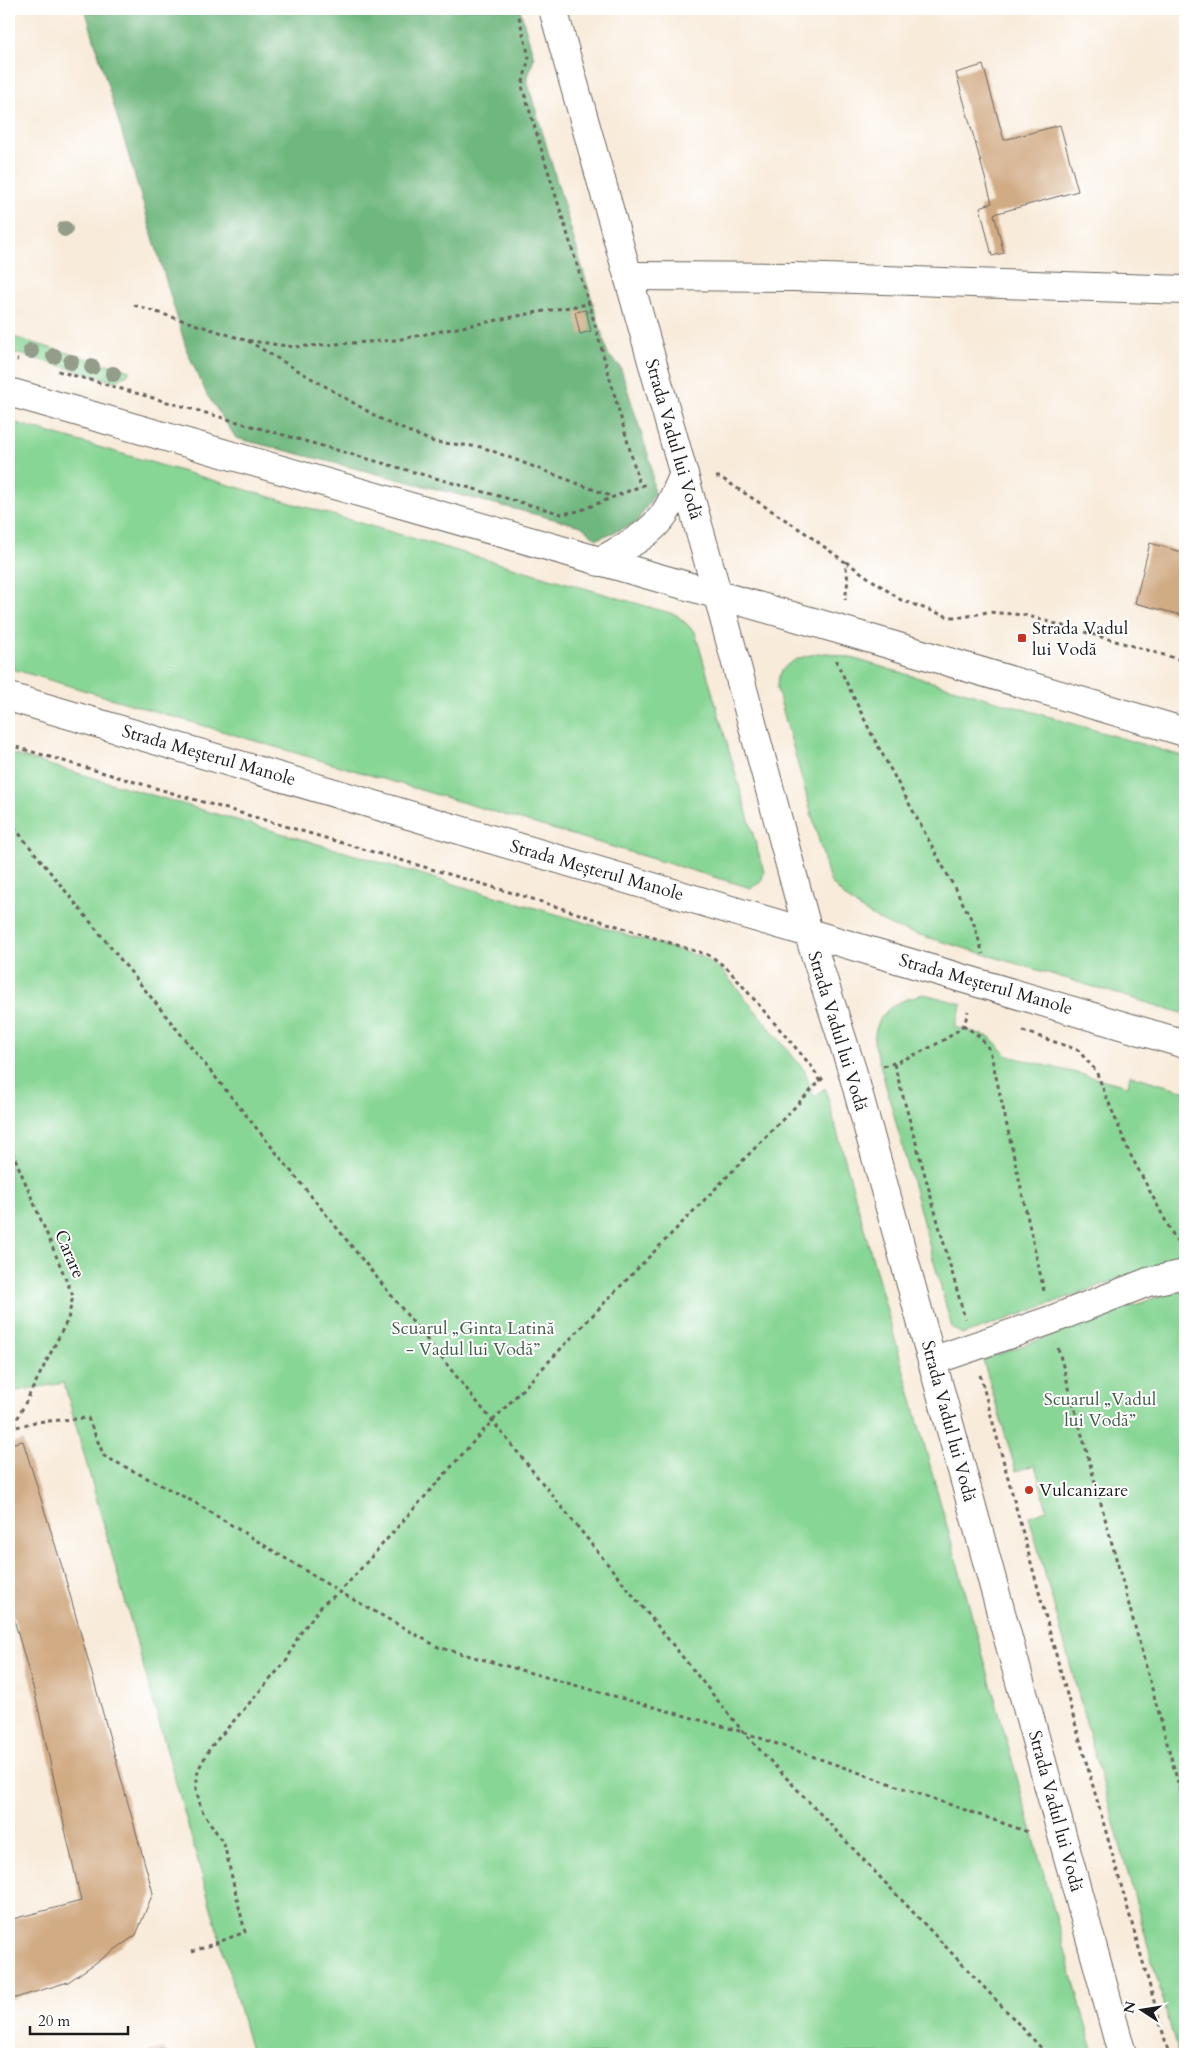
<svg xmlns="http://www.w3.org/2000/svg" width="1194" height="2063" viewBox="0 0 1194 2063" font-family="Cardo,serif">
  <rect width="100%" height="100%" fill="#fff"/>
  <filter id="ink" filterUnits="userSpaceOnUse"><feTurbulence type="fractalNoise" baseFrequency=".02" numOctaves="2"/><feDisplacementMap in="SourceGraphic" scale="10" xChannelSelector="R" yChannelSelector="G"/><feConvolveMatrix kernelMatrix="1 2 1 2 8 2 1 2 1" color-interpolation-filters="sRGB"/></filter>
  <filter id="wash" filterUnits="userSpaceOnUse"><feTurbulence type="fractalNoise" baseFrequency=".0096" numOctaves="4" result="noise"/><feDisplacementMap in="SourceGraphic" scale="20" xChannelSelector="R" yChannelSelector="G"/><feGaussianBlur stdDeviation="1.12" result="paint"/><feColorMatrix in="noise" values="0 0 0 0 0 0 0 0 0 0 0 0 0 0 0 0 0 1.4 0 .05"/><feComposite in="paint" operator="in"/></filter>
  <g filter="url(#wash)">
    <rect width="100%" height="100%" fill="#f8ebda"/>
    <g fill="#88d695" stroke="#527958">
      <polygon points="9,336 131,371 116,382 9,351"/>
      <polygon points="9,421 677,615 695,632 764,872 761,882 751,888 9,668"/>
      <path d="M828,653l27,6 330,98v257l-292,-87c-25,-12 -46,-25 -63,-46l-53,-192c-1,-28 28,-35 51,-36z"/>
      <polygon points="9,753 702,957 722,970 805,1071 814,1097 825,1088 1094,2054 252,2054 64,1383 9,1392"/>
      <path d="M924,994l38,10 -7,23 35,10 18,19 120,30 2,-11 55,16v165l-8,2 -200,72 -15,4 -10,-6 -78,-286c2,-31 21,-41 50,-48z"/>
      <polygon points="1185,1287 1185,2054 1178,2054 1029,1516 1047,1510 1035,1465 1016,1471 983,1360"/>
    </g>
    <polygon fill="#6eb77e" stroke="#456a4d" points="85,9 520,9 534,58 527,80 608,355 620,366 651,464 654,495 636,523 597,539 581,526 236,438 207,395 187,351"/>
    <g id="blocks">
      <g fill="#d1ab84">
        <polygon points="983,65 1004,140 1060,125 1078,191 994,214 1004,253 992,256 980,207 992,203 956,73"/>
        <polygon points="586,310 591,331 580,334 575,312"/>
        <polygon points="1150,543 1185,553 1185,616 1135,603"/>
        <polygon points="23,1441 63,1570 153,1893 136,1935 68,1982 9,2000 9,1920 81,1901 35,1694 9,1602 9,1444"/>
        <polygon points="165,2048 167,2054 139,2054 139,2053"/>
      </g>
    </g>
  </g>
  <g filter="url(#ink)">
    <use href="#blocks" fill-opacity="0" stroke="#69645e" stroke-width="1"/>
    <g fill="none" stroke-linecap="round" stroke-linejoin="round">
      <defs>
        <g id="minor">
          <polyline points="628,276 795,277 1185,290"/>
          <polyline points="932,1361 1051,1320 1148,1282 1185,1274"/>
        </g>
        <g id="major">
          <polyline points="553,9 718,596 808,932 852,1070 932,1361 1122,2054"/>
          <polyline points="9,392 841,630 1185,732"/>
          <path d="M599,562c23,-14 51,-26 66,-49 8,-12 13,-26 19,-39"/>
          <polyline points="9,697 1185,1044"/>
        </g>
      </defs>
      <use href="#minor" stroke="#69645e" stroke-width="30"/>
      <use href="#major" stroke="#69645e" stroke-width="30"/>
      <g stroke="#69645e" stroke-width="3" stroke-dasharray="4 4" stroke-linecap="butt">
        <polyline points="517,9 529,57 522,86 589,304 640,486"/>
        <polyline points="134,305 245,340 294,347 396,340 538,312 589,304"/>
        <polyline points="248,341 386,422 434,442 482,447 613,497"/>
        <polyline points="9,358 18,360"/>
        <polyline points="58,371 562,514 579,511 646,484"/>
        <polyline points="716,477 720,477 804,532 845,562 848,580 845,600"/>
        <polyline points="846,562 901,600 949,617 964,617 987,612 1025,615 1185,661"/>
        <polyline points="837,660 837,663 871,733 974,924 983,954"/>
        <polyline points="9,745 523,896 711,956 728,969 813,1068 820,1082"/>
        <polyline points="9,821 743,1732 1047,2054"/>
        <polyline points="963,1025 979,1036 990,1050 1044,1291"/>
        <polyline points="1023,1031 1078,1050 1096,1071 1129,1152 1179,1246"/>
        <polyline points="894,1064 965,1319"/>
        <path d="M883,1066c17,-3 70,-27 80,-41 3,-4 4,-10 5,-14"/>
        <polyline points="9,1144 73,1296 68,1319 13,1427"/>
        <polyline points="1058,1348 1185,1808"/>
        <polyline points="980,1375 1064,1684 1169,2054"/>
        <polyline points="9,1429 35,1422 88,1418 104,1456 194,1502 340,1592 438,1647 743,1732 1028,1832"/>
        <polyline points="192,1952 245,1932 224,1844 201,1809 196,1789 198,1770 210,1748 287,1660 299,1635 323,1604 340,1592 483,1431 608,1299 823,1078"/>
      </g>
      <use href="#minor" stroke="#fff" stroke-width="28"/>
      <use href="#major" stroke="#fff" stroke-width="28"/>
    </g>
    <g fill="#949d89">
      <circle cx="65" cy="229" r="8"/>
      <circle cx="31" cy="351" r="8"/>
      <circle cx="54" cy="356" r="8"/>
      <circle cx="71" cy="362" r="8"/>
      <circle cx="92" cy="367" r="8"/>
      <circle cx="113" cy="374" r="8"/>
    </g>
  </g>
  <g fill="#c8321e" stroke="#fff" stroke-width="2">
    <rect x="1017" y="633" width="10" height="10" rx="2.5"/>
    <circle cx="1029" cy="1490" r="5"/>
  </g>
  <g text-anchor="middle" stroke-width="4" stroke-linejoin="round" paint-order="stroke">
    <g font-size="18" fill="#1c1c1c" stroke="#fff">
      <text transform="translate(674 439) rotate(74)" y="6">Strada Vadul lui Vodă</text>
      <text transform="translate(209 755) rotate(16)" y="6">Strada Meșterul Manole</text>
      <text transform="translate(597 870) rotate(16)" y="6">Strada Meșterul Manole</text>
      <text transform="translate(986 984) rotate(16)" y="6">Strada Meșterul Manole</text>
      <text transform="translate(838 1031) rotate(73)" y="6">Strada Vadul lui Vodă</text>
      <text transform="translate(70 1254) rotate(67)" y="6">Carare</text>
      <text transform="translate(949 1421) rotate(75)" y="6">Strada Vadul lui Vodă</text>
      <text transform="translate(1056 1811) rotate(75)" y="6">Strada Vadul lui Vodă</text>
    </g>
    <g font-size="18" fill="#1c1c1c" stroke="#fff" text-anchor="start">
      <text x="1032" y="634">Strada Vadul<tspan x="1032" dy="21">lui Vodă</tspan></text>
      <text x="1039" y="1496">Vulcanizare</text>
    </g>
    <g font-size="18" fill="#425d46" stroke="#fff">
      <text x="473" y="1334">Scuarul „Ginta Latină<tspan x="473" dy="21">- Vadul lui Vodă”</tspan></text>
      <text x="1100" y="1405">Scuarul „Vadul<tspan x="1100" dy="21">lui Vodă”</tspan></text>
    </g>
  </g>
  <rect width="1194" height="2063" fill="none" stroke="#fff" stroke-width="30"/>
  <g transform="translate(1142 2010) rotate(282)" stroke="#ffffff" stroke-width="4" paint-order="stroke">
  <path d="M0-4L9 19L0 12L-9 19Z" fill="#1c1c1c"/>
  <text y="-8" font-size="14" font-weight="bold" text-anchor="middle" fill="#1c1c1c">N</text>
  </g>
  <path d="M30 2026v8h98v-8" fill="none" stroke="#1c1c1c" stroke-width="2.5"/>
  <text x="38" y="2026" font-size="15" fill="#1c1c1c" stroke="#ffffff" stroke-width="4" paint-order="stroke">20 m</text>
</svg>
